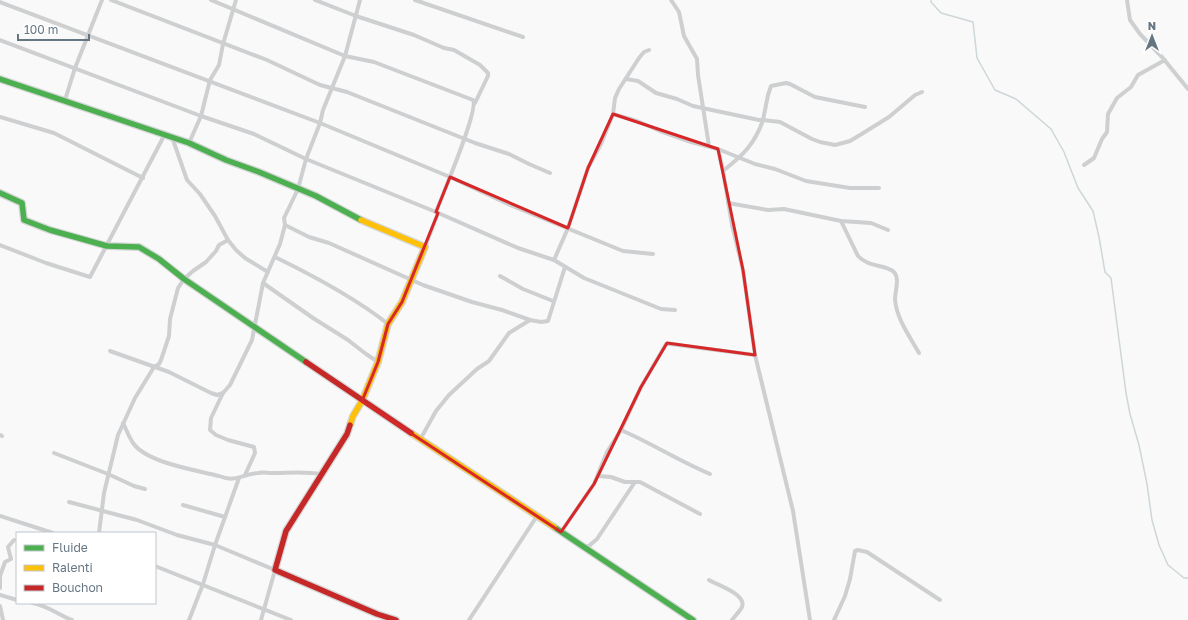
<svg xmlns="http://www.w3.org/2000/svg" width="1188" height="620" viewBox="0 0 1188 620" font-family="'Golos Text',sans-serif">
  <rect width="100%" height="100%" fill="#f9f9f9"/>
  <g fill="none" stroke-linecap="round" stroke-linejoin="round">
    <polyline stroke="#ced6d9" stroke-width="1.5" points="931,0 931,2 941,13 973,22 977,58 995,90 1016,99 1051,129 1064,152 1078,188 1093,211 1099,237 1105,272 1111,278 1126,393 1130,414 1139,445 1147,484 1152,520 1159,545 1168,565 1184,578 1188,578"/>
    <defs>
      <g id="fast">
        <polyline points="0,79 189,143 226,160 259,172 316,196 361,220"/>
        <polyline points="0,193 22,203 24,220 50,230 107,246 139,247 159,259 184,279 306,362"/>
        <polyline points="554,527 693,620"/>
      </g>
      <g id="slow">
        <polyline points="350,425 353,416 362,401 378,362 388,324 402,302 425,247 361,220"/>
        <polyline points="411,433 554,527"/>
      </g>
      <g id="jam">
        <polyline points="306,362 411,433"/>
        <polyline points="350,425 347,434 286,531 275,570 377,614 396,620"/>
      </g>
    </defs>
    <use href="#fast" stroke="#d5d6d7" stroke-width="8"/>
    <use href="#slow" stroke="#d5d6d7" stroke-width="8"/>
    <use href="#jam" stroke="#d5d6d7" stroke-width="8"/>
    <g stroke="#cecfd0" stroke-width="4">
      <polyline points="111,0 267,60 320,85 347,92 475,143 509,154 529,164 550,173"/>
      <path d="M211,0l134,56 29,6 99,38c6,10 -31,96 -37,112"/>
      <polyline points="315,0 356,16 414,35 444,48 454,50 480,65 488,73 488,76 475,103"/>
      <polyline points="415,0 523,37"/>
      <polyline points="671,0 679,12 684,36 697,59 698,75 709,146"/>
      <polyline points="1127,0 1130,20 1140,34 1162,57 1188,89"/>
      <polyline points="0,2 320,123 450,177 508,204 623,251 653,254"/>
      <polyline points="0,40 201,116 254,134 306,159 436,212 518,248 554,260 584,278 661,309 675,310"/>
      <polyline points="626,79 638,81 656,93 677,99 693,106 759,120 763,120 768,95 771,86 786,83 790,84 815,97 865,107"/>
      <polyline points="65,100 75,68 102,0"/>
      <polyline points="613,114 637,121 660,131 691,142 718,149 755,164 775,169 806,181 850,188 879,188"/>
      <polyline points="0,117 54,133 143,178"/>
      <polyline points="172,137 187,180 200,194 215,216 228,240 236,250 245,258 268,272"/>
      <polyline points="189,143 201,116 210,80 219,65 223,44 236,0"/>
      <polyline points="718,149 723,171 732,225 743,270 755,355 793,511 810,620"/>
      <polyline points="1084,165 1094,158 1102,139 1107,132 1108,114 1117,98 1131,87 1138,75 1165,60"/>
      <path d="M723,171c20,-16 32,-27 40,-51l17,2 32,17 8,3 15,3 15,-4 10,-6 29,-18 26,-22 7,-3"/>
      <polyline points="728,203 768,210 784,209 841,221 871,223 888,230"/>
      <path d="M841,221l17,35c11,12 27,8 36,16 6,7 1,19 1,27 1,19 15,38 24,54"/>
      <polyline points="285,225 309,237 329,243 423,285 472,302 502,310 530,320 541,322 548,321 565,267"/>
      <polyline points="0,245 46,263 90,277 165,134"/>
      <polyline points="425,247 438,213"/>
      <path d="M275,257c39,19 79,40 113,67"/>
      <polyline points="554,260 568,228 588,168 601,144 613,114 615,98 619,89 639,58 644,52 649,50"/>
      <polyline points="500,276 523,289 553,301"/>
      <polyline points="263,283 313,318 348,340 366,354 378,362"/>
      <polyline points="110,351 169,372 211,393 217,395 223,393"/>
      <path d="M123,423c3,6 6,14 10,20 14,20 63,27 86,33 17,7 23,-2 39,-3 5,-1 9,0 13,0 17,0 33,-2 50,1"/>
      <path d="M621,430c30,13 58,31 89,44"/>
      <polyline points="0,435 2,436"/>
      <polyline points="421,438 436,411 449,395 477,369 489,361 509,333 530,320"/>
      <polyline points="54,453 108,474 134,486 145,489"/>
      <polyline points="245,475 255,453 254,447 228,440 216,435 210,430 211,418 223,393 230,385 252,340 263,283 280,244 285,225 284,218 298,189 306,159 320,123 323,110 345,56 360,0"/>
      <polyline points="598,476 611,477 625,482 640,482 700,514"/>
      <polyline points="239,478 215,545 275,570 261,620"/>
      <polyline points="69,502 137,520 177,535 215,545 203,584 189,620"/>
      <polyline points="183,505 225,517"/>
      <polyline points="0,516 53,533"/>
      <polyline points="561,532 594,484 607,452 621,430 641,387 666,344 670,344 755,355"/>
      <polyline points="99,533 104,493 118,435 135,398 154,367 159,364 161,360 169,336 170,319 178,288 184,279 193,271 206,262 216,251 219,245 228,240"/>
      <polyline points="584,548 590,545 597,539 635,482"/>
      <polyline points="155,566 291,620"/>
      <path d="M709,580c8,5 38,14 33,27 -2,4 -7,9 -10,13"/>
      <polyline points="0,588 0,576 5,562 11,559 8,547 14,540"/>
      <polyline points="0,595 17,600"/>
      <path d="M32,603c15,2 26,12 40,17"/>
      <polyline points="0,606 3,620"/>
      <polyline points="469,620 537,516"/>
      <polyline points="834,620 845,596 850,579 855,551 858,550 867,552 940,600"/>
    </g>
    <use href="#fast" stroke="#4caf50" stroke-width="5.5"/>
    <use href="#slow" stroke="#ffc107" stroke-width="5.5"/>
    <use href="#jam" stroke="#c62828" stroke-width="5.5"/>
  </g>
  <path fill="none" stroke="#d62828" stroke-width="3" stroke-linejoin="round" d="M613,114l105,35 25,121 12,85 -88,-12 -26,44 -47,97 -33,48 -199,-131 16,-39 10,-38 14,-22 36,-89 -2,-1 14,-35 118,51 20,-60z"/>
  <rect x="16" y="532" width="140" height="72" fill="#ffffff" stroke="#c1c8cd"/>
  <rect x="24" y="545" width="20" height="6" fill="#4caf50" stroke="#c1c8cd"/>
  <text x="52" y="552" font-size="12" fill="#657683">Fluide</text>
  <rect x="24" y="565" width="20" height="6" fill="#ffc107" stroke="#c1c8cd"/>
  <text x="52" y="572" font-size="12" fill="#657683">Ralenti</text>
  <rect x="24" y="585" width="20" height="6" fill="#c62828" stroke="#c1c8cd"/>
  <text x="52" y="592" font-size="12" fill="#657683">Bouchon</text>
  <g transform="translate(1152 36)" stroke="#ffffff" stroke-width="3" paint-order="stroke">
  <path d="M0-3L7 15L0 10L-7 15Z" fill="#657683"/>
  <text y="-6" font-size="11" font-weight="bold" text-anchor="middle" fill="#657683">N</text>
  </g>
  <path d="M18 34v6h71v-6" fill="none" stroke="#657683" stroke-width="2"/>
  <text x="24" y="34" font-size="12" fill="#657683" stroke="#ffffff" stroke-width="3" paint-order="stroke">100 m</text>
</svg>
